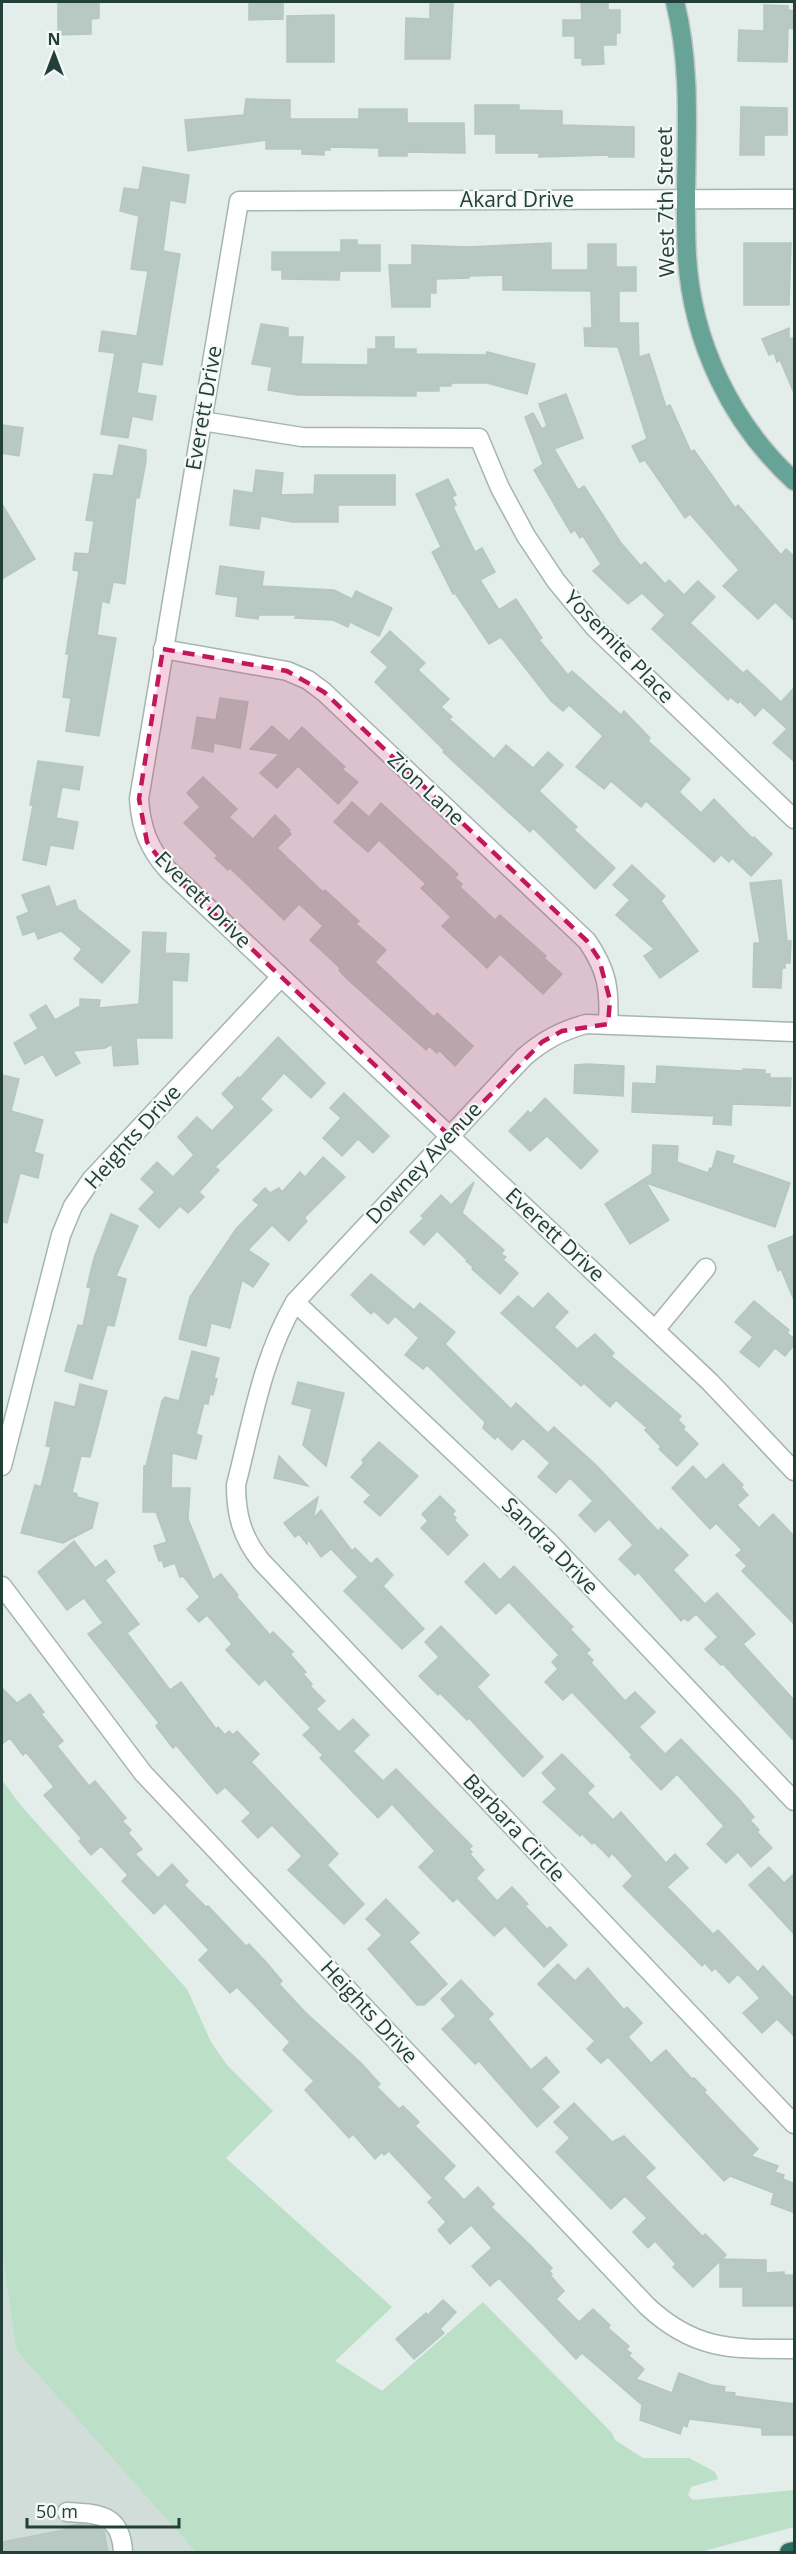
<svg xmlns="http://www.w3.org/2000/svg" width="796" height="2554" viewBox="0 0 796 2554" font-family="'Open Sans',sans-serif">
  <rect width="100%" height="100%" fill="#e3ede9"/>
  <polygon fill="#d1ddd8" points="2,2251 15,2343 196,2552 2,2552"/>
  <polygon fill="#bbdfc7" points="2,1780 22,1807 187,1989 211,2042 227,2065 273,2111 226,2158 392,2307 335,2361 382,2391 483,2302 612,2433 615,2440 643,2458 689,2458 715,2472 718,2479 691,2487 688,2495 693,2500 794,2490 794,2527 700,2552 196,2552 18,2352 15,2343 2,2251"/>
  <g fill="#b8c8c2" stroke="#b5c7c0" stroke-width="1.5">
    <polygon points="58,2 99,2 99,18 91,19 91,34 58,35"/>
    <polygon points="249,2 283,2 283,19 249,20"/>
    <polygon points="581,2 608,2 608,10 620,10 620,33 616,33 616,45 603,45 604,64 582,65 582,58 575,58 575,36 563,36 563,20 582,20"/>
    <polygon points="430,4 453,4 450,59 405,59 406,18 430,19"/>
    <polygon points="764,5 788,6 788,10 795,11 795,29 788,28 787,62 738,61 739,30 764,31"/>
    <polygon points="334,15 334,62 287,62 287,16"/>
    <polygon points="246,99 290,100 290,119 359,119 359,109 407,109 407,123 464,123 465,153 407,152 407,156 379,156 379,148 330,147 330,150 324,150 324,155 302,154 302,149 266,149 266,140 188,151 185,120 244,115"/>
    <polygon points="475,105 519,105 519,110 562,111 562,125 634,127 634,157 609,157 609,155 539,157 539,153 496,153 496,134 475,134"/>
    <polygon points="741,107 787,108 787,135 764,135 764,155 740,155"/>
    <polygon points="143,167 189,175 185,203 170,200 163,251 180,254 162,365 142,362 137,393 156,396 152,420 132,416 128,438 101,434 115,353 99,351 102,331 137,336 148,271 131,269 139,216 120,211 124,188 139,190"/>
    <polygon points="341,240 357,240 357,245 380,245 380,271 340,271 339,280 282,279 282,270 272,270 272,252 341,252"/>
    <polygon points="551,243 551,270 588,270 588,244 616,244 616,267 636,267 636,291 619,291 619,323 638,323 639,357 649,354 666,407 670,405 691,452 694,450 735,508 738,505 781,555 786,549 795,557 795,621 775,602 758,619 723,586 739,570 690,514 685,518 645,460 640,462 632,446 647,439 618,347 585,346 584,328 592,328 591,291 503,290 503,275 469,276 469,278 436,279 436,293 430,293 430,307 392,307 389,265 412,265 412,245 468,247"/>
    <polygon points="744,243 791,243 789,305 744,305"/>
    <polygon points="261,324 288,328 288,337 303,337 301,364 368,365 368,349 376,349 376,337 394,337 394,349 416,349 416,354 486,355 487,352 535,364 527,394 487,383 451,383 451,386 439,386 439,391 416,391 416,396 297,395 268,390 272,367 252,364"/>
    <polygon points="789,328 789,339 795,337 794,393 780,360 777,362 774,353 769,355 762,339"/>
    <polygon points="566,394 583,438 554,449 578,490 584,486 621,543 641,566 645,562 665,584 669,580 684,595 698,581 715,597 690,623 743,673 747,670 781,702 795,687 795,762 773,743 787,729 763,707 755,716 740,701 738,703 730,697 728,700 652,629 665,615 642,593 628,604 593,571 601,564 583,536 580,538 575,530 571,533 534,470 543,464 525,417 533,413 542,429 547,426 539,404"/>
    <polygon points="2,425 23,428 19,456 2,453"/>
    <polygon points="119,445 146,450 146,461 139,498 136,497 125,584 113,582 109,603 102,601 97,635 116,638 99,736 66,731 71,698 63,697 69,654 66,654 79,571 73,570 75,553 89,554 94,521 86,520 94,474 113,476"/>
    <polygon points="256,470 283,473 281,495 314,494 315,475 395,475 395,505 338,505 338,522 292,522 261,516 259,529 230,525 234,490 253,493"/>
    <polygon points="448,479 456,495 452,497 456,505 453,507 475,552 482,548 495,572 480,580 499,610 516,599 542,638 539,640 568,675 572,671 621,715 624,711 650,738 648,741 690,779 679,792 701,813 714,799 752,838 754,837 772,854 751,876 732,858 729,862 721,855 714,862 646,801 641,807 611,781 604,789 576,767 603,736 569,705 563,711 551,701 501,637 489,644 455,593 453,594 432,552 441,547 416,494"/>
    <polygon points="2,504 35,559 2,579"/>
    <polygon points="220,566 264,572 262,586 334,590 352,599 356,591 392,608 379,636 350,622 348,627 333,620 295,618 296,615 259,615 258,619 236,616 238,597 216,594"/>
    <polygon points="390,631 425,663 418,670 449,699 441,707 452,717 449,719 494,759 506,745 533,768 548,752 563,765 539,791 577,827 574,830 615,868 595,889 533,828 530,832 443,752 445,751 375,682 388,667 371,652"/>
    <polygon points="220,698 248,702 240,748 214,743 213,752 192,748 197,717 216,720"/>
    <polygon points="272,726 289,741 302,727 345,767 342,769 358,782 338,804 298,766 277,788 260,773 279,754 250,749"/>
    <polygon points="38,761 83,767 79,790 62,787 56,818 78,822 73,849 50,845 46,865 23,860 33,805 30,805"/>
    <polygon points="203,777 237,809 229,817 253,839 275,815 290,830 288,831 291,834 277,848 323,892 325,890 359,921 356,924 386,950 375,962 434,1017 437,1013 473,1046 455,1066 439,1050 437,1053 429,1046 426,1050 344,976 339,970 340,968 310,940 323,926 299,904 284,920 230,868 228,870 215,858 218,856 184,823 200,807 187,793"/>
    <polygon points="352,802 369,817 381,803 458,874 455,878 462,884 460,887 495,920 500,915 546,956 544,958 562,974 543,994 500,954 487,968 442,926 451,917 421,888 426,884 379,840 368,852 334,822"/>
    <polygon points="632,865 665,896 661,901 698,951 660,978 644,956 654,949 616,915 630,900 613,885"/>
    <polygon points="781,880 787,941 791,941 790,963 785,963 785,968 782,968 781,988 753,987 754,943 760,943 750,883"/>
    <polygon points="49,886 56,907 75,900 78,909 130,951 102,983 74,959 82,949 61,931 38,939 35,931 23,935 17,917 29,912 22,895"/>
    <polygon points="143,932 166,933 165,953 189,954 187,981 172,980 172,1038 136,1038 138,1064 114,1066 112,1044 105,1048 73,1051 80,1063 56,1076 43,1054 25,1064 14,1043 38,1029 30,1015 46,1005 55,1020 80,1006 80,999 100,1000 99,1008 139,1004"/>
    <polygon points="278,1037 325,1083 311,1098 284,1073 260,1099 272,1110 215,1167 219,1170 199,1192 204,1197 188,1213 180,1206 159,1228 139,1209 155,1192 141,1179 157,1162 173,1177 194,1155 178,1137 197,1117 212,1131 235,1107 222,1094 238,1077 239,1079"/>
    <polygon points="587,1064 624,1066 623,1096 574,1093 575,1065"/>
    <polygon points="657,1066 743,1071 743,1069 765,1070 765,1074 770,1074 770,1078 791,1078 790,1106 732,1104 731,1125 713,1124 714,1116 632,1112 633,1083 656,1084"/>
    <polygon points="2,1075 19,1079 11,1111 43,1120 34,1152 43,1155 38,1178 20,1173 7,1223 2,1222"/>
    <polygon points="344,1093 389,1136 373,1153 358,1139 342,1156 323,1138 341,1118 330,1108"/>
    <polygon points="545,1098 598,1151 581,1169 547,1136 530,1151 509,1131 528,1111 530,1114"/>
    <polygon points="653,1145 678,1146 677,1162 708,1173 710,1168 712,1169 717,1151 734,1156 732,1163 790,1183 775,1227 646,1183 669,1220 630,1244 605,1204 652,1174"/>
    <polygon points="323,1157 345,1177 304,1218 307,1221 289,1241 272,1225 248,1250 269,1264 253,1287 242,1280 230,1328 211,1323 206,1346 179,1339 190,1297 236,1229 259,1205 253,1200 265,1188 270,1193 279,1188 282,1192 300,1172 305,1177"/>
    <polygon points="474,1182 462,1213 504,1250 501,1254 506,1257 503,1260 518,1273 500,1294 472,1269 473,1267 466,1261 467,1260 437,1231 424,1245 410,1232 424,1218 421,1216 441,1195 451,1205"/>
    <polygon points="111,1214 138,1226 116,1276 126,1279 114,1326 107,1325 92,1379 65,1371 78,1325 83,1326 91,1288 87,1287 94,1258"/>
    <polygon points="795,1235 795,1300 794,1300 781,1269 778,1271 768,1246"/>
    <polygon points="371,1274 414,1310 420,1303 455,1332 445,1344 511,1409 516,1403 548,1433 554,1427 596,1465 658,1531 661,1528 688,1555 673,1570 705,1604 717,1593 755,1634 743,1644 795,1701 795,1742 723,1664 721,1665 705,1649 718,1637 696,1614 688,1621 684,1618 681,1621 638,1572 635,1575 619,1559 633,1545 609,1519 595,1532 579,1515 593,1501 570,1478 556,1493 538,1477 550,1463 523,1438 512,1450 497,1436 495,1439 483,1428 485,1422 427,1365 423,1369 405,1355 419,1338 395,1316 388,1324 374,1311 371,1314 351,1295"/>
    <polygon points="548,1293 568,1312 554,1327 577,1349 595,1334 614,1353 611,1356 681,1416 678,1420 685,1427 683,1429 698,1444 677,1466 659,1449 661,1447 645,1430 647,1428 616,1400 610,1407 584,1383 581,1386 501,1313 518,1296 533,1309"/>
    <polygon points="754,1301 789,1330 787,1333 795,1339 795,1344 785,1356 775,1348 759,1367 740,1352 753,1337 735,1322"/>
    <polygon points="192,1351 219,1358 214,1378 217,1379 213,1395 210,1394 208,1404 204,1403 196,1434 202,1436 196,1459 172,1453 171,1488 190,1488 188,1519 213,1580 221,1574 238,1595 236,1596 270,1635 273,1632 293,1652 290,1654 306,1672 303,1674 312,1684 310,1686 325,1701 316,1709 339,1732 353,1719 369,1735 353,1751 383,1781 396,1769 472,1846 469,1849 472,1852 470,1854 484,1870 476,1878 497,1901 512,1887 528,1904 525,1906 547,1929 550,1927 567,1945 544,1967 505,1926 494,1936 457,1898 453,1902 419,1867 435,1851 392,1804 378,1818 320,1758 323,1755 303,1735 311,1728 265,1679 259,1685 226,1650 232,1644 207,1615 199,1622 187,1609 200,1597 183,1576 180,1577 175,1563 164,1567 162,1560 159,1561 154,1546 167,1542 156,1512 143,1512 144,1466 146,1466 162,1401 165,1397 179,1401"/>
    <polygon points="298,1382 344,1393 326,1466 303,1445 312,1409 292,1404"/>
    <polygon points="80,1384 107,1391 90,1457 81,1456 72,1492 77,1494 77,1497 98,1503 92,1528 63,1543 21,1533 35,1485 41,1487 51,1447 46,1446 55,1402 75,1407"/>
    <polygon points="379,1442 418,1476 380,1516 364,1502 371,1495 351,1477 364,1463 362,1460"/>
    <polygon points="279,1456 308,1486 274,1478"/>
    <polygon points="723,1464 743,1485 741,1487 748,1495 737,1505 759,1528 773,1514 795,1537 795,1625 742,1571 747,1566 736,1555 742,1550 716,1523 710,1529 672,1488 693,1466 706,1480"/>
    <polygon points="440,1496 455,1511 452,1514 456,1518 454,1520 468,1535 448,1555 421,1528 428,1521 422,1514"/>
    <polygon points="318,1497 313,1519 321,1510 352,1551 355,1548 371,1564 377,1558 393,1575 383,1586 424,1629 402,1649 344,1591 358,1577 331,1549 321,1557 308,1539 307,1544 299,1534 295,1537 284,1523"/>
    <polygon points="74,1541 95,1568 106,1560 115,1572 105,1580 139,1624 127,1633 170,1690 181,1682 216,1729 218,1727 225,1735 229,1731 233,1735 237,1731 259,1754 251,1762 338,1854 327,1865 364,1904 344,1924 288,1870 302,1856 272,1825 258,1838 242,1821 251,1813 225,1787 217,1794 176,1745 173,1748 156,1726 159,1723 88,1634 103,1623 84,1598 67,1610 38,1572"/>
    <polygon points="484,1563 500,1580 514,1566 573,1627 570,1629 590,1650 586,1653 593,1660 591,1663 625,1701 635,1692 655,1712 639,1727 665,1754 681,1739 739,1799 754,1817 750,1820 759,1830 757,1832 772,1848 751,1867 738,1852 726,1863 707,1844 724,1826 677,1774 661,1790 630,1757 632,1755 572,1692 563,1700 545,1682 558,1669 552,1662 559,1655 509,1602 496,1614 465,1582"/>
    <polygon points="441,1626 489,1675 477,1687 543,1757 523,1777 469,1718 467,1720 440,1693 438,1695 419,1676 439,1657 425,1642"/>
    <polygon points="2,1688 17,1703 30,1694 44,1712 41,1714 63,1741 57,1746 89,1786 95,1781 126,1818 122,1821 131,1830 128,1833 142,1849 135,1854 158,1878 172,1864 188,1881 184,1885 206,1907 208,1906 246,1946 249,1944 265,1961 282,1981 279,1984 305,2012 361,2063 380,2084 377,2087 399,2109 403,2106 419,2122 415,2126 455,2166 443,2178 464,2200 478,2187 494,2204 491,2207 531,2246 552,2268 549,2271 552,2274 550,2275 564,2291 556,2299 579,2322 593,2309 610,2325 608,2328 629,2346 626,2350 631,2353 629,2356 644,2369 636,2379 672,2393 679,2373 711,2385 725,2387 724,2392 735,2393 734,2396 795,2404 795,2435 762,2435 762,2428 689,2419 687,2427 683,2425 680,2434 640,2420 642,2405 582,2353 576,2359 499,2278 490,2286 472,2266 492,2248 471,2225 450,2244 438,2230 446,2222 428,2202 433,2198 389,2151 384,2155 382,2152 375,2159 353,2134 349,2138 305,2090 314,2081 283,2050 290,2042 237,1987 230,1993 199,1960 209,1950 165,1903 154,1914 122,1881 128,1875 101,1846 91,1855 79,1841 82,1839 44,1795 54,1787 26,1752 23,1755 10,1738 2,1744"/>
    <polygon points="562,1754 594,1786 587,1793 613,1820 621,1812 666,1863 675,1854 688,1868 667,1887 713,1934 718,1930 758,1972 763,1966 795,2000 795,2037 777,2019 762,2033 743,2013 760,1998 738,1974 729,1983 715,1968 712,1971 705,1963 702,1966 623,1886 633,1876 612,1853 609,1857 594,1842 592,1844 582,1834 580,1836 543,1802 557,1789 542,1773"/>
    <polygon points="769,1867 784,1883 795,1873 795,1935 749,1885"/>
    <polygon points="386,1899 419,1933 409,1942 447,1984 424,2005 417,2005 368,1949 382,1935 366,1919"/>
    <polygon points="558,1964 575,1981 588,1968 624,2010 627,2007 642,2023 628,2037 651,2063 666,2050 692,2079 694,2078 706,2090 704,2092 758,2149 751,2156 778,2166 775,2172 784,2175 783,2179 795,2184 795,2213 771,2204 774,2193 730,2176 724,2181 608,2057 601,2063 587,2049 595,2041 538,1984"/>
    <polygon points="461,1980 493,2014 488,2019 531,2070 546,2057 559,2072 541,2089 559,2107 537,2127 479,2061 475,2064 442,2029 456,2016 441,1999"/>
    <polygon points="574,2103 612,2142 624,2136 655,2168 645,2177 703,2237 705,2234 726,2255 722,2259 766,2260 766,2273 784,2272 784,2275 795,2275 795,2306 743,2306 743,2287 720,2287 720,2261 693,2287 673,2267 676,2264 655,2241 648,2248 633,2232 647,2218 625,2196 611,2209 556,2152 570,2138 554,2122"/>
    <polygon points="443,2300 456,2312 440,2329 444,2333 414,2359 396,2339 426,2313 428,2315"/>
    <polygon points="78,2524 95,2526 104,2531 108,2553 2,2553 2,2542 68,2529 68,2526"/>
  </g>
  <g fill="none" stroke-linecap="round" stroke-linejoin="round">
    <defs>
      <g id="minor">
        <path d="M794,199l-555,2 -100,598c2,28 9,49 29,71l542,512 84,89"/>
        <polyline points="202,421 302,437 479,438 500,488 526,536 556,581 595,628 794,819"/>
        <path d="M163,649l124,22 21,9 16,12 263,249c20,29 23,48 21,83"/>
        <path d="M794,1032l-208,-8c-25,7 -42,16 -62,33l-229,245c-33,56 -43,121 -59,183 0,30 6,52 25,76l533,563"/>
        <polyline points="295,1302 548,1541 794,1801"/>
        <polyline points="655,1330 706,1268"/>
        <polyline points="2,1466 61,1235 73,1206 91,1180 281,977"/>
        <path d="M2,1586l141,187 504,533c48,45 86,43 147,43"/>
        <path d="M67,2512c31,2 54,1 56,40"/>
      </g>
      <path id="major" d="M675,2c21,83 7,169 12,254 5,86 44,167 107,225"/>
      <polyline id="highway" points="789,2552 794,2551"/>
    </defs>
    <use href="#minor" stroke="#a5b5b1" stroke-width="21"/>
    <use href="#major" stroke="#c1c9c8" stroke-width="21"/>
    <use href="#highway" stroke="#c1c9c8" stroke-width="21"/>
    <use href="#minor" stroke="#fff" stroke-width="18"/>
    <use href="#major" stroke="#67a497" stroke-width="18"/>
    <use href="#highway" stroke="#2d6c62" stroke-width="18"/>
  </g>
  <path fill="#c2185b" fill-opacity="0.2" stroke="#c2185b" stroke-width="4.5" stroke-dasharray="12 8" stroke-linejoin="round" d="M163,649l124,22 37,21 263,249 12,18 11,41 -2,24 -46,7 -20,11 -92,94 -282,-266 -21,-28 -8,-43z"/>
  <g text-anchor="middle" stroke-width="4.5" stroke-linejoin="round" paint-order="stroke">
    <g font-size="21" fill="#223f39" stroke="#f4f9f7">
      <text x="517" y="207">Akard Drive</text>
      <text transform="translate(666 202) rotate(-91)" y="7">West 7th Street</text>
      <text transform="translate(204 408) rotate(-80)" y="7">Everett Drive</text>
      <text transform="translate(619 647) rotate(46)" y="7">Yosemite Place</text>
      <text transform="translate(426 789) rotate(43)" y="7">Zion Lane</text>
      <text transform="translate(203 900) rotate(45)" y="7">Everett Drive</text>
      <text transform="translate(133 1137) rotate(-48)" y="7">Heights Drive</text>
      <text transform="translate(424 1163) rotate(-47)" y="7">Downey Avenue</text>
      <text transform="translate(555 1235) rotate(43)" y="7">Everett Drive</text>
      <text transform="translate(550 1546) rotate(45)" y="7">Sandra Drive</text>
      <text transform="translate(514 1828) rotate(47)" y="7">Barbara Circle</text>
      <text transform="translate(369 2012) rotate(47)" y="7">Heights Drive</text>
    </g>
  </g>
  <rect width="796" height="2554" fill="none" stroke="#223f39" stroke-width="6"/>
  <g transform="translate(54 54)" stroke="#f4f9f7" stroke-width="4.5" paint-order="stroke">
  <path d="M0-4.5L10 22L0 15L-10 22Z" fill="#223f39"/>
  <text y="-9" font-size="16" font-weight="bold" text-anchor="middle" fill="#223f39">N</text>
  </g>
  <path d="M27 2518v9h152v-9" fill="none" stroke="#223f39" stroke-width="3"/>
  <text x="36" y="2518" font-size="18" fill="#223f39" stroke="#f4f9f7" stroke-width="4.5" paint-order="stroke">50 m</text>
</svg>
